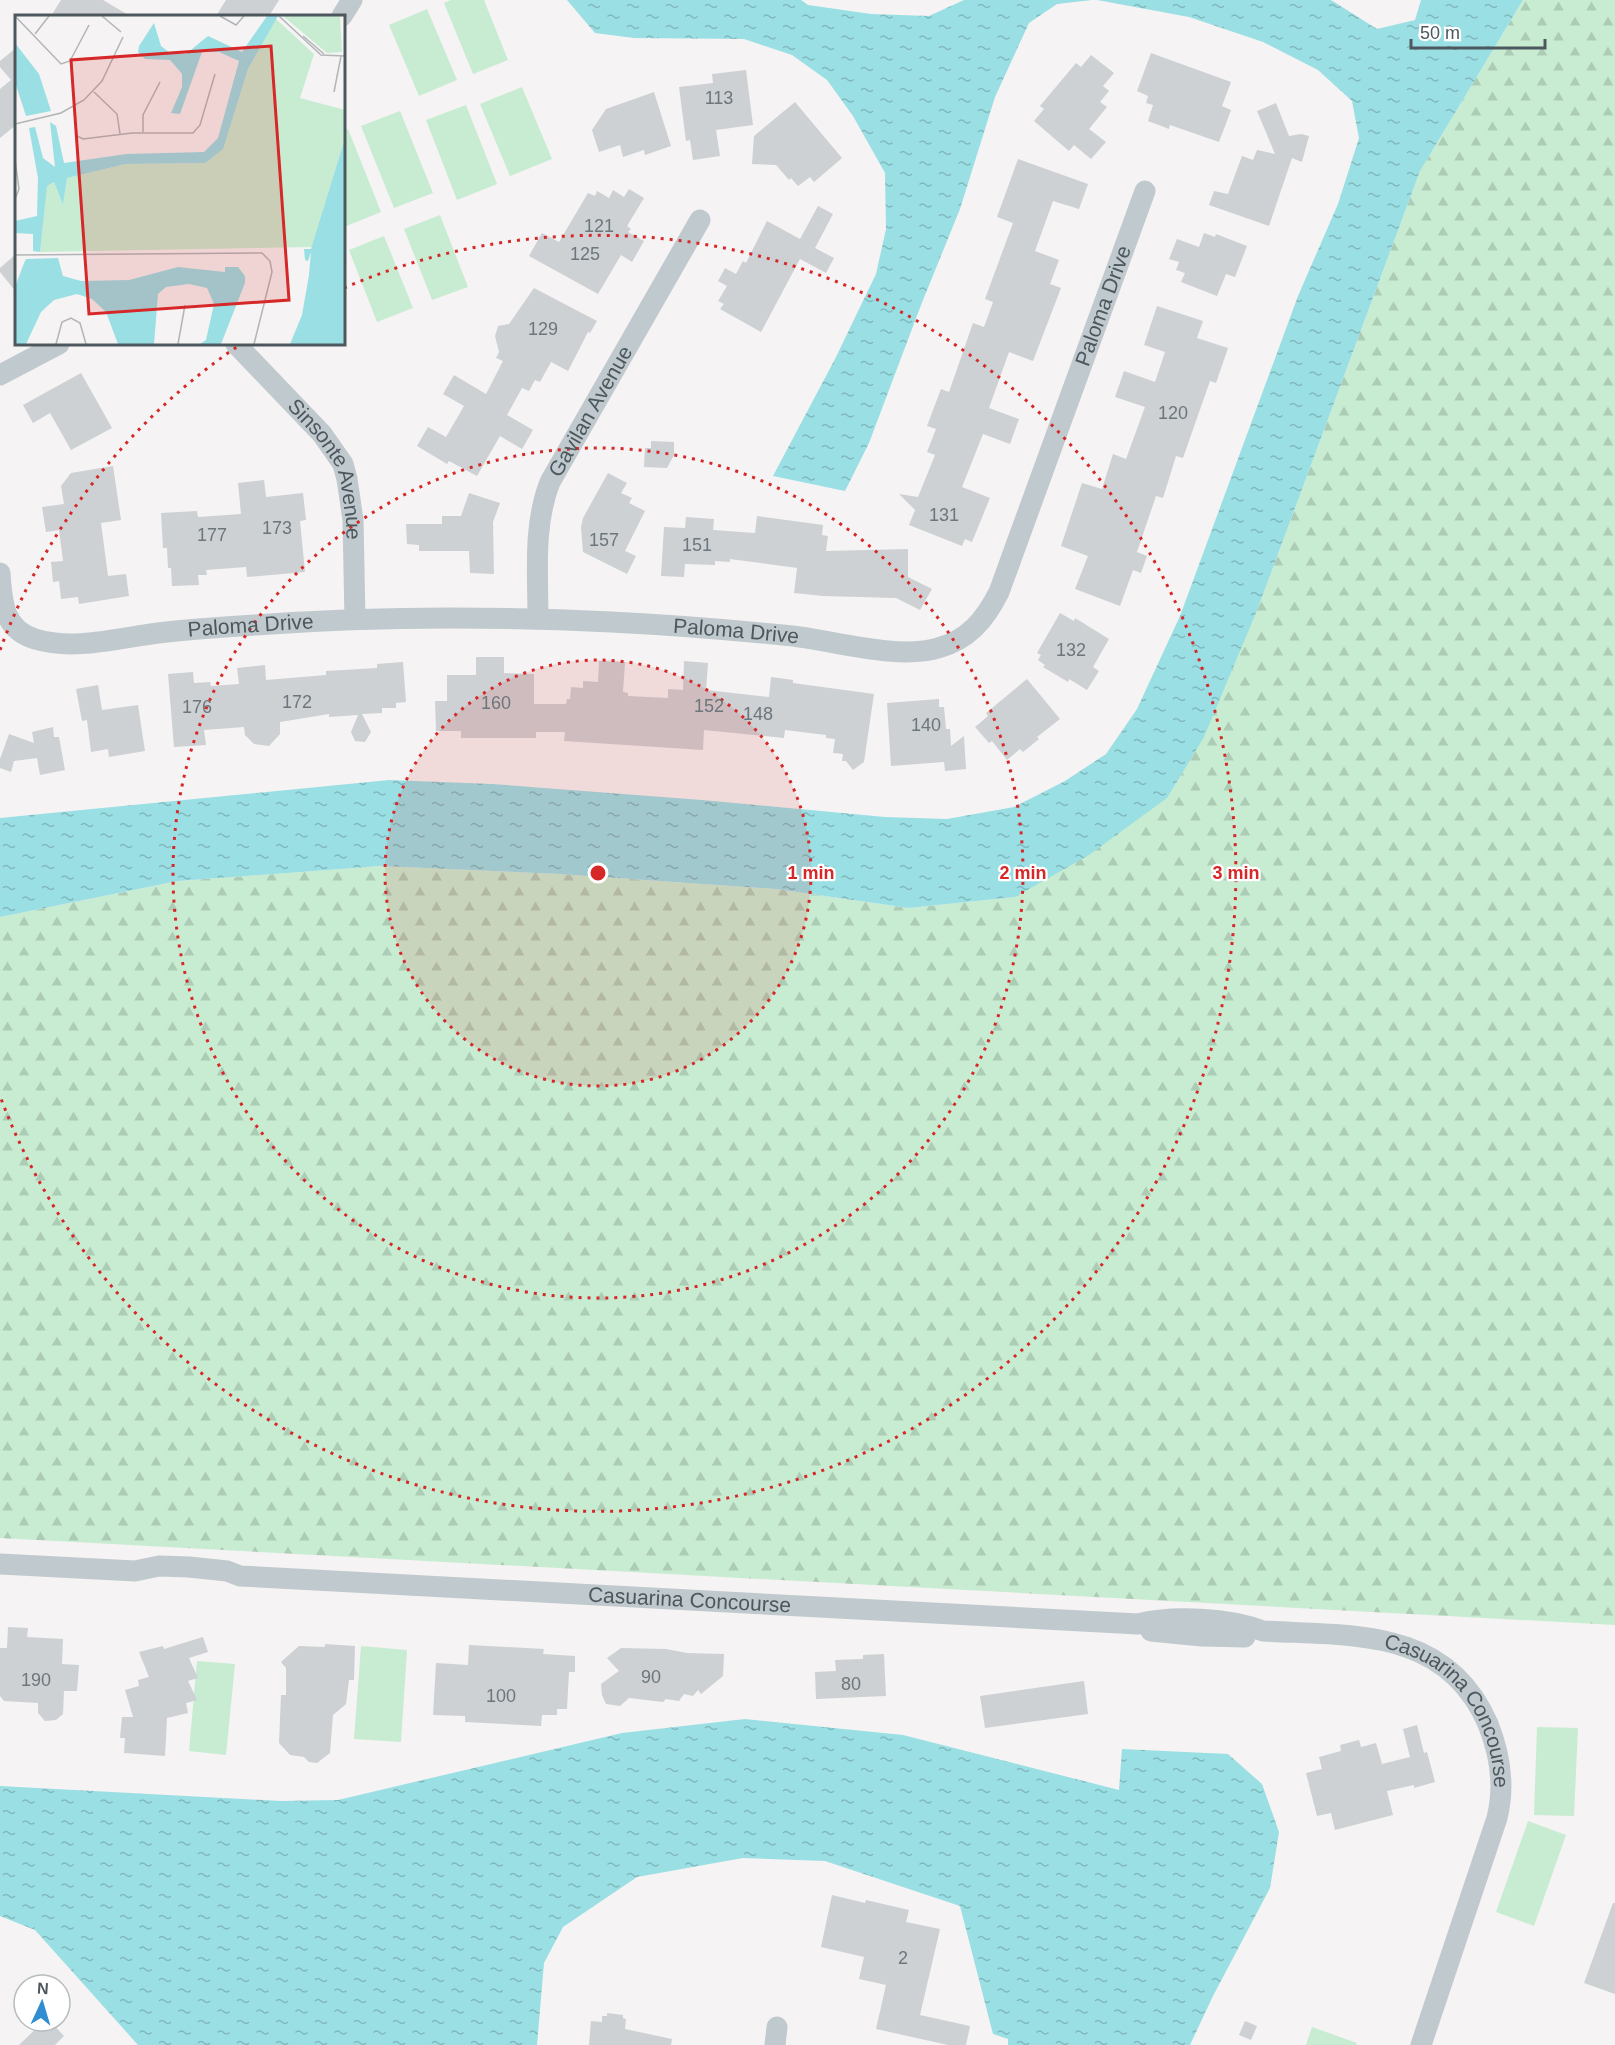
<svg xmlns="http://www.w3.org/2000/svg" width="1615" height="2045" viewBox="0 0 1615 2045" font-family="Helvetica,sans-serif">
  <defs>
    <pattern id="forest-firs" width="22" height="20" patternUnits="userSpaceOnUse" patternTransform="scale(1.5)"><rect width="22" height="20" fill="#c8ecd1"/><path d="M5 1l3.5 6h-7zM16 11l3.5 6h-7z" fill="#adccb6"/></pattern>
    <pattern id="water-ripples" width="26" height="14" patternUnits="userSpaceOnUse" patternTransform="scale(1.5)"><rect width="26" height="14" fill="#9adfe4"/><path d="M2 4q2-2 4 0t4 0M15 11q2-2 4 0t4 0" fill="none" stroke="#80b8bc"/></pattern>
  </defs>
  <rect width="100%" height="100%" fill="#f5f3f3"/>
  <polygon fill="url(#forest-firs)" points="1523,0 1615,0 1615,1625 0,1538 0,917 178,881 381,866 559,874 776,889 909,908 1015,897 1258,608 1420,171"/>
  <g fill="#c8ecd1">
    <polygon points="451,0 484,0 508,60 473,74 444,3"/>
    <polygon points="427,9 457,80 419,96 389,25"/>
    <polygon points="522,87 552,159 510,176 480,104"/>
    <polygon points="466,105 497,184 457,200 426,120"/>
    <polygon points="400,111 433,193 394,208 361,126"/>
    <polygon points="348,129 381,212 344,227 344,131"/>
    <polygon points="440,215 468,287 432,300 404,229"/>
    <polygon points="384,236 413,308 377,322 349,250"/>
    <polygon points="361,1646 407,1650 401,1742 354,1739"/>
    <polygon points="197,1661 235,1664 226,1755 189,1751"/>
    <polygon points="1537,1727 1578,1728 1574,1816 1534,1815"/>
    <polygon points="1528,1821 1566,1835 1534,1926 1496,1912"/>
    <polygon points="1312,2027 1357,2043 1356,2045 1306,2045"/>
  </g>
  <g fill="url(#water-ripples)">
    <polygon points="567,0 801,0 808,5 871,14 929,16 964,0 1092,0 1057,4 1029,23 995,97 960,209 921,305 869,443 845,491 773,476 835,359 876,274 886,229 885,173 853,116 827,80 792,55 744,39 634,38 595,33"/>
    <polygon points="1097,0 1331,0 1377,29 1415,20 1421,0 1523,0 1420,171 1258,608 1204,737 1167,798 1089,855 1015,897 909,908 776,889 559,874 381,866 178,881 0,917 0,818 389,780 492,784 702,800 885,817 947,819 1014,807 1065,781 1106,754 1137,709 1180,616 1298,296 1338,204 1359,138 1352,101 1318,70 1263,42 1189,17"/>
    <polygon points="745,1719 903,1735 1119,1790 1122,1749 1228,1754 1262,1784 1279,1832 1270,1888 1213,1996 1190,2045 1008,2045 1008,2039 993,2034 960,1906 825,1861 743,1858 637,1877 563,1927 544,1963 537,2045 138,2045 35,1930 0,1916 0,1786 281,1801 338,1800 622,1733"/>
  </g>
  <g fill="#cdd1d4">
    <polygon points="61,0 103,0 130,16 51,16"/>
    <polygon points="226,0 279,0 269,16 216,16"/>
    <polygon points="16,48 16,125 0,138 0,89 11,80 0,67 0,61"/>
    <polygon points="1151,53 1231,82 1222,106 1231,110 1219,142 1170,125 1169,129 1148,121 1153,105 1146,103 1148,96 1137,91"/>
    <polygon points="1091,55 1114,73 1103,86 1109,91 1100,102 1107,107 1089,129 1106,142 1091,159 1074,145 1069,151 1034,121 1044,109 1040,106 1076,63 1081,67"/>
    <polygon points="746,70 753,125 716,130 720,156 693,160 690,140 686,141 679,87 713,83 712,74"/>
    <polygon points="654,92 671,146 645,155 644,150 623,157 620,145 599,152 592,130 606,109"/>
    <polygon points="795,102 842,158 814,182 810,177 798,186 791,178 789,180 776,165 752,164 754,136"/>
    <polygon points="1276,103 1289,136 1301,134 1309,136 1302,162 1292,158 1269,226 1209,205 1214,191 1228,194 1242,156 1253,160 1257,150 1275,154 1257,111"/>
    <polygon points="1018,159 1088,184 1079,209 1053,201 1035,251 1059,260 1050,284 1061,288 1033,361 1009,352 989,408 1019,419 1010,444 983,434 962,487 990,498 972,542 965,539 962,546 909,525 915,510 899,494 918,497 935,455 927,452 936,429 927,426 941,389 949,392 973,323 984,327 993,302 985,299 1013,223 997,217"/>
    <polygon points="629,189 644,198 627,226 631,229 628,232 644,241 632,262 621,255 598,294 529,256 542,233 559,242 588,193 595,196 597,191 609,198 613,190 624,197"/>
    <polygon points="818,206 833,214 815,248 834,258 826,273 800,259 761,332 720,309 724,304 718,301 727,286 718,281 725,268 736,274 743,261 746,263 767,221 800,239"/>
    <polygon points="1204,233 1215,237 1216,234 1247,246 1235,277 1226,274 1217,296 1181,282 1185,273 1176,270 1179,262 1169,259 1177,239 1199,247"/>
    <polygon points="16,254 16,292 0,272 0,268"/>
    <polygon points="534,288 597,321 590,333 588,332 568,371 551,362 540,382 535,380 529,391 522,388 507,415 533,430 522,449 500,436 477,476 449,461 447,464 417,446 428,427 446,437 464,406 443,394 454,375 486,394 503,361 496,358 499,352 495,336 498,326 509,324"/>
    <polygon points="1157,306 1203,321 1197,338 1228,348 1216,383 1210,381 1183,458 1176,456 1163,498 1156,496 1137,552 1147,556 1141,573 1133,570 1120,606 1075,589 1088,556 1061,546 1082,483 1102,489 1113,454 1126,459 1145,407 1115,397 1124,371 1155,382 1165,352 1144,345"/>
    <polygon points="81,373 112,428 71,450 50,413 33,423 23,405"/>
    <polygon points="651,441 674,442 674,455 667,468 644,467 645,448 651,448"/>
    <polygon points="113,466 121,520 101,523 108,576 126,574 129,596 79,604 78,597 61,599 59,581 53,582 51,562 63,561 59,530 46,532 42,507 64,504 61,486 71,473"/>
    <polygon points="608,473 627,483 621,493 632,498 629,503 645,511 625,551 636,556 627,574 583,552 581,527 583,518"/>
    <polygon points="264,480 266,497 303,493 306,520 300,521 305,572 247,577 246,567 206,570 207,575 198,575 199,585 172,586 171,568 168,568 167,548 163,548 161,513 197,511 198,517 241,514 238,483"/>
    <polygon points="469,493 500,503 493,522 494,574 470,573 469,551 419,551 419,545 407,544 406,524 442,524 442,516 461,516"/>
    <polygon points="757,516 823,525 822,535 828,536 826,551 908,549 908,577 932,589 920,610 896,598 823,596 794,593 797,568 730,559 730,562 715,561 715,565 685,564 684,577 661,576 664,527 685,528 686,517 714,519 713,530 755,533"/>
    <polygon points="1060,613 1074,621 1075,618 1109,639 1093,667 1099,671 1087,690 1069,679 1068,682 1043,667 1045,665 1038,660 1041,655 1037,653"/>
    <polygon points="476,657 504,657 504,673 534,674 534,704 566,704 567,699 570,699 571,687 583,688 583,681 598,682 599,661 625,662 623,692 628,693 628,696 668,698 668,689 683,690 684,661 708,663 706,690 769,697 771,677 793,680 793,683 874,694 864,762 853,770 846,761 842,761 843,754 833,753 835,739 826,738 826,735 785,730 784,738 704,730 703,750 564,741 565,732 536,732 536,738 461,738 461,731 436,731 435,701 447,701 447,675 476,675"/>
    <polygon points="403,662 406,702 396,703 396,708 382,708 382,713 362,714 371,732 365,742 355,741 351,732 358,715 329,717 329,714 280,722 280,734 269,746 254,744 245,735 244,727 204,730 206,745 174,747 168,674 193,672 194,683 210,682 211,686 239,684 237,668 265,665 266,680 326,675 326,671 377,668 377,664"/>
    <polygon points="1027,679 1060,719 1037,737 1039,739 1023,752 1020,749 1007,760 992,741 989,743 975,727 988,716 986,713"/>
    <polygon points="98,685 102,710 138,705 145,751 109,757 108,749 91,752 87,720 82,721 76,689"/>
    <polygon points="939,699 939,707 944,707 946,729 950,729 951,746 964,736 966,769 945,771 944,762 891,766 887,703"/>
    <polygon points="53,727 54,737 59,737 65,770 40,775 37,758 14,761 11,772 0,768 0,759 9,734 34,743 32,732"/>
    <polygon points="8,1627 28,1628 27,1637 63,1639 62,1664 79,1665 77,1691 64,1691 63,1714 56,1720 45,1721 38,1713 38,1703 4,1701 0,1696 0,1648 7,1648"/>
    <polygon points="203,1637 208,1652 189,1658 198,1678 188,1681 197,1700 186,1703 188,1713 167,1718 165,1756 124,1753 125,1738 120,1738 122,1717 133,1717 125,1690 139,1686 138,1680 149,1677 139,1652 163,1646 164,1649"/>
    <polygon points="325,1644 355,1646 354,1680 349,1680 346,1704 333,1715 330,1753 317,1763 309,1762 304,1757 290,1755 279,1743 281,1695 286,1695 286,1668 281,1662 299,1646 325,1647"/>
    <polygon points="469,1645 544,1649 543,1654 575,1656 575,1672 569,1672 567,1709 557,1709 557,1715 542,1715 541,1726 465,1722 465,1716 433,1715 436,1663 468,1665"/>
    <polygon points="621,1648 666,1649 687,1653 724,1654 723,1676 701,1694 698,1690 693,1696 684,1694 679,1701 666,1699 663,1702 629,1698 620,1706 606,1704 602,1695 601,1684 619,1671 607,1658"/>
    <polygon points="884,1654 886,1696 816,1699 815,1672 836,1671 835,1660 863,1659 863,1655"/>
    <polygon points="1084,1681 1088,1714 985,1728 980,1696"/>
    <polygon points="1417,1725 1424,1753 1427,1752 1435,1782 1414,1788 1414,1785 1387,1791 1393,1815 1335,1830 1331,1813 1317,1816 1306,1773 1322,1769 1319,1757 1341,1751 1340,1745 1359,1740 1361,1747 1376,1743 1382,1764 1410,1757 1403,1729"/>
    <polygon points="832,1895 865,1903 866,1900 909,1910 906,1922 940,1929 920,2015 970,2026 966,2045 948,2045 876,2029 886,1985 859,1979 864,1957 821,1947"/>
    <polygon points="1613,1903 1615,1903 1615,1994 1584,1983"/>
    <polygon points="607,2013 623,2015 623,2018 626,2019 625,2029 672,2039 671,2045 589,2045 591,2021 602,2022 602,2016 607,2016"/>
    <polygon points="44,2021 50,2021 64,2036 55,2045 19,2045"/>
    <polygon points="1245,2021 1257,2026 1251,2040 1239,2035"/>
  </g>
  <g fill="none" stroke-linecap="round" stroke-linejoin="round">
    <g stroke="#c0c9cd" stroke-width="21">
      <polyline points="342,16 352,0"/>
      <path id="s1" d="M236,344l86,90 21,30 4,15 6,41 2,99"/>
      <polyline points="0,375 59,344"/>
      <path id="s2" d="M0,573c2,29 3,56 35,66 39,12 83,-1 123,-6 32,-4 64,-6 97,-8 119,-9 236,-9 356,-3 61,3 122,8 182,14 42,5 106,24 145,12 30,-8 47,-28 61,-56l146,-401"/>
      <path id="s3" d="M538,619c0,-46 -5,-94 12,-137l150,-262"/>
      <path id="s4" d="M0,1564l135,7 24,-5 30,1 38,4 13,5 898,48c35,-9 91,-6 125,7 88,5 183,-4 225,93 12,30 17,62 9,94l-76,227"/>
      <polyline points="1151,1631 1202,1636 1245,1637"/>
      <polyline points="775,2045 777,2027"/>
    </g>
  </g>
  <circle cx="598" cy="873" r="213" fill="#d62828" fill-opacity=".12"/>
  <g fill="none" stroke="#d62828" stroke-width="3" stroke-dasharray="3 6">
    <circle cx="598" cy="873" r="213"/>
    <circle cx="598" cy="873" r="425"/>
    <path d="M0 650A638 638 0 0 1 241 344M344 288A638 638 0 1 1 0 1096"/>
  </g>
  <g text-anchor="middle" stroke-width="4.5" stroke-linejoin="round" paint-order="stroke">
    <g font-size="18" fill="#6c767c">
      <text x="719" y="104">113</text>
      <text x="599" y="232">121</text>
      <text x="585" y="260">125</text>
      <text x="543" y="335">129</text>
      <text x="1173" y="419">120</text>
      <text x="944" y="521">131</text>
      <text x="277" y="534">173</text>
      <text x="212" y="541">177</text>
      <text x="604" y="546">157</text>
      <text x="697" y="551">151</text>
      <text x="1071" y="656">132</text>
      <text x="297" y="708">172</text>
      <text x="496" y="709">160</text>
      <text x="709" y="712">152</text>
      <text x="197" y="713">176</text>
      <text x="758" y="720">148</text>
      <text x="926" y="731">140</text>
      <text x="651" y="1683">90</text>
      <text x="36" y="1686">190</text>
      <text x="851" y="1690">80</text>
      <text x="501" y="1702">100</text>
      <text x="903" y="1964">2</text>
    </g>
    <g font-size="21" fill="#4c585e" stroke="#fff">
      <text dy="7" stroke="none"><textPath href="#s2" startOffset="1378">Paloma Drive</textPath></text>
      <text dy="7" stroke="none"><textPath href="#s3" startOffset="220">Gavilan Avenue</textPath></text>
      <text dy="7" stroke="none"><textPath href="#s1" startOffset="159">Sinsonte Avenue</textPath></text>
      <text dy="7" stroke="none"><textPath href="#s2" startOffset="298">Paloma Drive</textPath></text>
      <text dy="7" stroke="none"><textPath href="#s2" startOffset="784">Paloma Drive</textPath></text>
      <text dy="7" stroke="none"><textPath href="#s4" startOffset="692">Casuarina Concourse</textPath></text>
      <text dy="7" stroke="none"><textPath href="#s4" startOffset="1492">Casuarina Concourse</textPath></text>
    </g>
  </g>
  <g transform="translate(15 15)">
    <rect width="330" height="330" fill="#f5f3f3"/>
    <path d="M268,1h57l2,36 -15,1zM261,4l38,35 -14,44 45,12v28l-33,109 -272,5 6,-66 8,-4 9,23 4,-27 59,-14 78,-1 18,-14 26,-80z" fill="#c8ecd1"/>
    <path d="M252,1h11l-30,53 -25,80 -18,14 -79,1 -59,14 -4,27 -9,-23 -7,4 -7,66 -7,-1v-17l-18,-1v-12l22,-5 1,-38 -9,-50 6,-1 8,31 12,9 -5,-45 6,4 8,37 62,-9 78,-2 14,-14 21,-77 -20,-9h-17l-22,62 -9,-1 11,-26v-13l-12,-14 -25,-1 -7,-7 1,-6 15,-23 7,23 10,8h15l22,-18 34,16zM0,28l24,31 12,37 -25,5 -11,-34zM330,123v206h-55l12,-29 7,-40 2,-23 -3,9 -3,-1 -1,-11h7zM43,243l5,18 18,5 48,-1 49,-13 47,5v-5h13l7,9v7l-24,61h-21l6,-4 8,-36 -7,-16 -18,-4 -23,3 -8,7 -4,50h-36l-12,-32 -14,-13 -15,-5 -23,6 -13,12 -15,32h-11v-57l9,-24 2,-4z" fill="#9adfe4"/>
    <path fill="none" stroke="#b1b5b7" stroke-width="1.5" d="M0,1l46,48 9,-3 19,-36M87,1l19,16M205,1l16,9 8,-9M264,1l42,39 24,1M20,19l14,-18M288,21l21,18M79,77l23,22 3,20M319,77l7,-36M60,104l2,17 6,3 49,-6h61l7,-8 15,-51M0,109l46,-11 23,-13 18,-19 21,-44M128,117v-17l17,-33M0,145l4,29 -4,10M0,240l247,-2 8,8 2,11 -18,72M41,329l6,-22 9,-4 9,5 6,21M163,329l7,-39"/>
    <path fill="#d62828" fill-opacity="0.15" stroke="#d62828" stroke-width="3" d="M256,31l18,254 -200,14 -18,-254z"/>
    <rect width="330" height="330" fill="none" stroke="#4c585e" stroke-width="3"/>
  </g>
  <circle cx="598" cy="873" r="9" fill="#d62828" stroke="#fff" stroke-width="3"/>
  <g font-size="18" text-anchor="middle" font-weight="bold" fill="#d62828" stroke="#fff" stroke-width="4.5" stroke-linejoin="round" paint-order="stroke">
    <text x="811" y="879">1 min</text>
    <text x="1023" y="879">2 min</text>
    <text x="1236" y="879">3 min</text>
  </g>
  <g transform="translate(42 2003) rotate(4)"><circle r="28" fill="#ffffff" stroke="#b7bcbf" stroke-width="1.5"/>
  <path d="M0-4.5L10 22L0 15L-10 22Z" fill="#308dd2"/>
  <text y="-9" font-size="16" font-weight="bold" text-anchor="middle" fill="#4c585e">N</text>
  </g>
  <path d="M1411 39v9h134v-9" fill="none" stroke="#4c585e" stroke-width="3"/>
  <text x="1420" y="39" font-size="18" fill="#4c585e" stroke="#ffffff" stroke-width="4.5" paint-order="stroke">50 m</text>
</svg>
